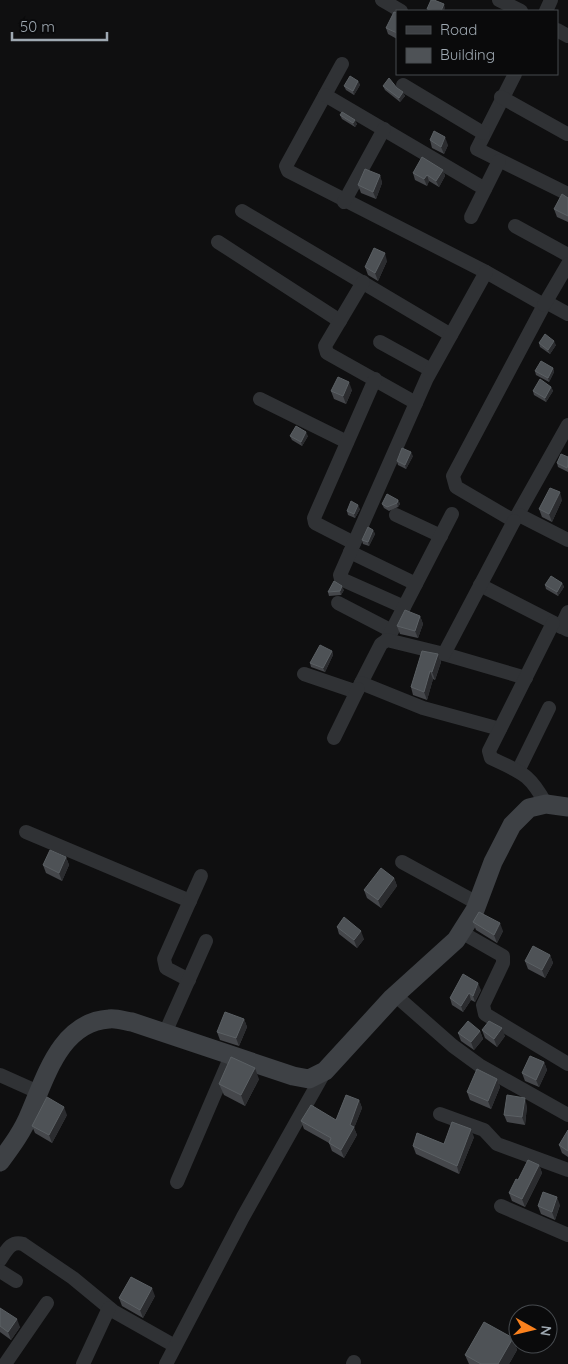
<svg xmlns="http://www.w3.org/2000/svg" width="568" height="1364" viewBox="0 0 568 1364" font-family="Quicksand,sans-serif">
  <rect width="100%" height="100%" fill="#0f0f10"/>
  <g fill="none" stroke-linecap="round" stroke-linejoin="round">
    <g stroke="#303235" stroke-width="14">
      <polyline points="382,0 401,11"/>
      <polyline points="499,0 521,11"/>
      <polyline points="546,11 551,0"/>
      <polyline points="557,30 568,36"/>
      <polyline points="342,64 286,166 288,171 486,272 544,305 453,476 456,487 514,521 568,425"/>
      <polyline points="515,74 477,149 568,194"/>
      <polyline points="403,85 483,133"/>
      <polyline points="325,95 485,189"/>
      <polyline points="501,97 567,134"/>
      <polyline points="344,202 384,129"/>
      <polyline points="242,211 451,335"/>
      <polyline points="471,217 499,161"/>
      <polyline points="515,226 568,255"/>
      <polyline points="218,242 340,321"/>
      <polyline points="363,282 325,346 327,353 416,403"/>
      <polyline points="546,302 568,314"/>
      <polyline points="544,305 568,264"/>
      <polyline points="380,342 431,370"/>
      <polyline points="260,399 347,442"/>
      <polyline points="396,515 441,536"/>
      <polyline points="519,515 568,540"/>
      <polyline points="354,543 315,523 314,518 375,379"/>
      <polyline points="350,552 416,584"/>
      <polyline points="480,585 568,630"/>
      <polyline points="338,603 392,631"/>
      <polyline points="404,607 341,579 340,575 427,378 486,272"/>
      <polyline points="561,627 568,612"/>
      <polyline points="387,640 452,514"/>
      <polyline points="444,654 526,678"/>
      <polyline points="304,674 354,691 358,689 381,644 387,640 444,654 514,521"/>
      <polyline points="361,683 423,708 500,729"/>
      <polyline points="334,738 358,689"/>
      <polyline points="518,771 549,708"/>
      <path d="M546,804c-17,-31 -24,-31 -55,-46l-2,-7 64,-128"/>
      <polyline points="26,832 190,901"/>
      <polyline points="402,862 477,903"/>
      <polyline points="461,932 503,956 503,963 483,1005 485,1014 568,1064"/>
      <polyline points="189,980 166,968 164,959 201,876"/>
      <polyline points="395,995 453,1046 479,1065 568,1115"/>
      <polyline points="165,1033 206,941"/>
      <polyline points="0,1075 38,1092"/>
      <polyline points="440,1114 484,1130 497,1144 568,1170"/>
      <polyline points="177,1182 231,1056"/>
      <polyline points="501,1206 568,1235"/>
      <path d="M0,1260c6,-9 11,-20 23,-16l50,34 40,33 62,35"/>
      <polyline points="0,1271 16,1281"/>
      <polyline points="5,1364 47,1303"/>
      <polyline points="83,1364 109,1308"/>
      <polyline points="166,1364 243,1217 325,1071"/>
      <polyline points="353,1364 354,1362"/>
    </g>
    <path stroke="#3e4145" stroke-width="19" d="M0,1162c11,-15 23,-31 30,-49 16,-37 31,-91 79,-94 7,-1 16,2 23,3l161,54 16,3 16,-8 67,-73 64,-58 19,-30 18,-48 19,-37 17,-17 17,-4 22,3"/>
  </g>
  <g fill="#45474b">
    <polygon points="397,13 397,39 388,34 386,28"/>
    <polygon points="358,81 360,85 354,95 346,90 344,86"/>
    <polygon points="383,86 397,88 405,96 400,102 385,90"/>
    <polygon points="340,115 357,124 355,127 342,119"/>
    <polygon points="430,140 448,145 444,154 432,148"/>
    <polygon points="443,170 445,176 439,187 429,181 427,186 415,180 413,173"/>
    <polygon points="380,175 382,183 376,199 361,193 358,185"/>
    <polygon points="568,198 568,222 557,217 554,209"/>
    <polygon points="387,261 378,281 368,275 365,267"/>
    <polygon points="539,343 556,345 550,354 540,347"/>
    <polygon points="553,368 554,372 549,382 536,375 535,371"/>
    <polygon points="551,387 553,391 546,402 534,395 533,391"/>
    <polygon points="352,390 346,404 334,399 331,391"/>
    <polygon points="290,436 308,436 302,446 292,440"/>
    <polygon points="413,456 406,469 398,465 397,461"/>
    <polygon points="568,457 568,472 558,467 557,463"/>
    <polygon points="398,500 400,504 398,507 389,511 384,508 382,504"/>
    <polygon points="562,500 552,522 542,517 539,509"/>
    <polygon points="360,509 355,518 348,515 347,511"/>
    <polygon points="373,530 375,534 369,546 363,544 362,540"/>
    <polygon points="562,583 564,587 558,596 546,589 545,585"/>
    <polygon points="344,590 341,595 329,596 328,592"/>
    <polygon points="420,616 423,624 418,638 400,634 397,626"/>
    <polygon points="332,651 333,655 325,672 311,667 310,663"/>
    <polygon points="438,654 441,662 435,680 433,679 427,700 413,695 411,687"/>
    <polygon points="66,857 69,865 62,881 46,873 43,865"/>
    <polygon points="394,878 397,886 381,908 367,898 364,890"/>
    <polygon points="473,922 503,931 497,943 476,930"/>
    <polygon points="337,927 364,939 357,948 339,934"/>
    <polygon points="550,955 553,963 545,978 528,969 525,961"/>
    <polygon points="481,990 475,1002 471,1000 463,1012 452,1005 450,998"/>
    <polygon points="244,1019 247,1027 239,1046 220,1040 217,1032"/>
    <polygon points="482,1030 505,1036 497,1047 485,1038"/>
    <polygon points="480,1031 483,1039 474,1050 461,1041 458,1033"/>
    <polygon points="544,1062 547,1070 539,1087 525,1081 522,1073"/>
    <polygon points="259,1079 245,1106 224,1095 219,1084"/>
    <polygon points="497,1079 500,1087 491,1109 470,1100 467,1092"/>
    <polygon points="359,1100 362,1108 354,1128 357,1135 344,1158 332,1151 329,1143 304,1129 301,1121 336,1120"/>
    <polygon points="527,1106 525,1125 507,1122 504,1115"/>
    <polygon points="67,1115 52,1143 35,1133 32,1126"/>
    <polygon points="568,1130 568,1157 562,1153 559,1145"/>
    <polygon points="474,1137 459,1174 416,1154 413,1146 444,1144"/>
    <polygon points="539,1165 542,1173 525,1207 512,1201 509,1193 518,1180"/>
    <polygon points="560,1205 555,1220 541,1214 538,1206"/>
    <polygon points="155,1296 143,1318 122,1306 119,1298"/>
    <polygon points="0,1308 20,1327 11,1340 0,1332"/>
    <polygon points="513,1338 517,1350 509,1364 469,1364 465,1355"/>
  </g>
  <g fill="#2b2c2f">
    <polygon points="444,4 445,8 444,11 441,11"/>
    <polygon points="358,81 360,85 354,95 353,91"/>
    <polygon points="403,92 405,96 400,102 399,98"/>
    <polygon points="355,120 357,124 355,127 353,123"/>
    <polygon points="445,137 448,145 444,154 441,147"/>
    <polygon points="443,170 445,176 439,187 436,181"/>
    <polygon points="380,175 382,183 376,199 373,192"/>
    <polygon points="427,175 429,181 427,186 424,179"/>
    <polygon points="385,253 387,261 378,281 375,273"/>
    <polygon points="554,341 556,345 550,354 548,350"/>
    <polygon points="553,368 554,372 549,382 548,378"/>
    <polygon points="349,382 352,390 346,404 343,396"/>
    <polygon points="551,387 553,391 546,402 545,398"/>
    <polygon points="306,432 308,436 302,446 301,442"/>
    <polygon points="411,452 413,456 406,469 405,465"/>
    <polygon points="560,492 562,500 552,522 549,514"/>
    <polygon points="398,500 400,504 398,507 397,503"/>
    <polygon points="358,505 360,509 355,518 354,514"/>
    <polygon points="373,530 375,534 369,546 368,542"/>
    <polygon points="562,583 564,587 558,596 557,592"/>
    <polygon points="342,586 344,590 341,595 340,591"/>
    <polygon points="420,616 423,624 418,638 415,631"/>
    <polygon points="332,651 333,655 325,672 323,668"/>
    <polygon points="438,654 441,662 435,680 432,672"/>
    <polygon points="430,671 433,679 427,700 424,692"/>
    <polygon points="66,857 69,865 62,881 59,873"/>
    <polygon points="394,878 397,886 381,908 378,900"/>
    <polygon points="500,923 503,931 497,943 494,935"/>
    <polygon points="361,931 364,939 357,948 354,940"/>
    <polygon points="550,955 553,963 545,978 542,970"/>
    <polygon points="478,983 481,990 475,1002 473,996"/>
    <polygon points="469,993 471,1000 463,1012 461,1006"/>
    <polygon points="244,1019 247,1027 239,1046 236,1038"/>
    <polygon points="502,1028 505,1036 497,1047 494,1039"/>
    <polygon points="480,1031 483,1039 474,1050 471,1042"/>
    <polygon points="544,1062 547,1070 539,1087 536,1080"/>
    <polygon points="255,1068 259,1079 245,1106 241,1095"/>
    <polygon points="497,1079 500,1087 491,1109 488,1101"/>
    <polygon points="525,1098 527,1106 525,1125 522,1117"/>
    <polygon points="359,1100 362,1108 354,1128 357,1135 344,1158 341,1150"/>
    <polygon points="64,1107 67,1115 52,1143 49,1135"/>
    <polygon points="471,1129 474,1137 459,1174 457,1166"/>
    <polygon points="539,1165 542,1173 525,1207 522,1199"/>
    <polygon points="557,1197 560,1205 555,1220 552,1212"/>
    <polygon points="152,1288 155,1296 143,1318 140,1310"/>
    <polygon points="17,1319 20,1327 11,1340 8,1332"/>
    <polygon points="513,1338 517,1350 509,1364 498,1364"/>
  </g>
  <g fill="#4e5256" stroke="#5b6064">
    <polygon points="431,0 434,0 444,4 441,11 434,11 427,9"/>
    <polygon points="394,12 397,13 397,33 386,28"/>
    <polygon points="350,76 358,81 353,91 344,86"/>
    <polygon points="389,78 397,88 403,92 399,98 383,86"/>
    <polygon points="342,112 355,120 353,123 340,115"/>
    <polygon points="434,131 445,137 441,147 430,140"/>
    <polygon points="422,157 443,170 436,181 427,175 424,179 413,173"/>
    <polygon points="365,169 380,175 373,192 358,185"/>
    <polygon points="562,194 568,198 568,216 554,209"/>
    <polygon points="374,248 385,253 375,273 365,267"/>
    <polygon points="545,334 554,341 548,350 539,343"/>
    <polygon points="541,361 553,368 548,378 535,371"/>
    <polygon points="338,377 349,382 343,396 331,391"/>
    <polygon points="540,379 551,387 545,398 533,391"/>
    <polygon points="296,426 306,432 301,442 290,436"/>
    <polygon points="402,448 411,452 405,465 397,461"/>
    <polygon points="561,454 568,457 568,464 567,468 557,463"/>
    <polygon points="550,488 560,492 549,514 539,509"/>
    <polygon points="387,494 398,500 397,503 387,507 382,504"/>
    <polygon points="351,501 358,505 354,514 347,511"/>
    <polygon points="368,527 373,530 368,542 362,540"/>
    <polygon points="551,576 562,583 557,592 545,585"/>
    <polygon points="334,581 342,586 340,591 328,592"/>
    <polygon points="405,610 420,616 415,631 397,626"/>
    <polygon points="320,645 332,651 323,668 310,663"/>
    <polygon points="422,651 438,654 432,672 430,671 424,692 411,687"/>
    <polygon points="50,850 66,857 59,873 43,865"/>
    <polygon points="381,868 394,878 378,900 364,890"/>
    <polygon points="479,912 500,923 494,935 473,922"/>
    <polygon points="344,917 361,931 354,940 337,927"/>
    <polygon points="533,946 550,955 542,970 525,961"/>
    <polygon points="463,974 478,983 473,996 469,993 461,1006 450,998"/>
    <polygon points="225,1012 244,1019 236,1038 217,1032"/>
    <polygon points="468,1021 480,1031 471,1042 458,1033"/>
    <polygon points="489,1021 502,1028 494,1039 482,1030"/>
    <polygon points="530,1056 544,1062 536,1080 522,1073"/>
    <polygon points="231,1057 255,1068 241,1095 219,1084"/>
    <polygon points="477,1069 497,1079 488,1101 467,1092"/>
    <polygon points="346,1095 359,1100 350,1125 354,1127 341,1150 329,1143 331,1138 301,1121 311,1105 336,1120"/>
    <polygon points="507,1095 525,1098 522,1117 504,1115"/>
    <polygon points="47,1097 64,1107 49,1135 32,1126"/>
    <polygon points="452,1122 471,1129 457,1166 413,1146 417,1133 444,1144"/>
    <polygon points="568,1130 568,1151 559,1145"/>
    <polygon points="528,1160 539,1165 522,1199 509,1193 516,1179 518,1180"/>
    <polygon points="543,1192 557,1197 552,1212 538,1206"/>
    <polygon points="131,1277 152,1288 140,1310 119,1298"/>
    <polygon points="0,1308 17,1319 8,1332 0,1326"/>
    <polygon points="484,1322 513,1338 498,1364 481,1364 465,1355"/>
  </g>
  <rect x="396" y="10" width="162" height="65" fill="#0a0a0b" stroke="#464a4e"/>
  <rect x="406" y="26" width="25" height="8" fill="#3e4145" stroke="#464a4e"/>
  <text x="440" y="35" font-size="15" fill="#9fa9b2">Road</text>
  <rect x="406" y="48" width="25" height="15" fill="#4e5256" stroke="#464a4e"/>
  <text x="440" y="60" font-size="15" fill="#9fa9b2">Building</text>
  <g transform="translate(533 1329) rotate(98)"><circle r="24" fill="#0a0a0b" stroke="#464a4e"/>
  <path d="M0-4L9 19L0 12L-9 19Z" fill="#fa811d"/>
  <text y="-8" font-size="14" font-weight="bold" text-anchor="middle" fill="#9fa9b2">N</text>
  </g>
  <path d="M12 32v8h95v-8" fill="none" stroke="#9fa9b2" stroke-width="2.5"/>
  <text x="20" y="32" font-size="15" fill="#9fa9b2" stroke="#0a0a0b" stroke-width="4" paint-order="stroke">50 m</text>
</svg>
